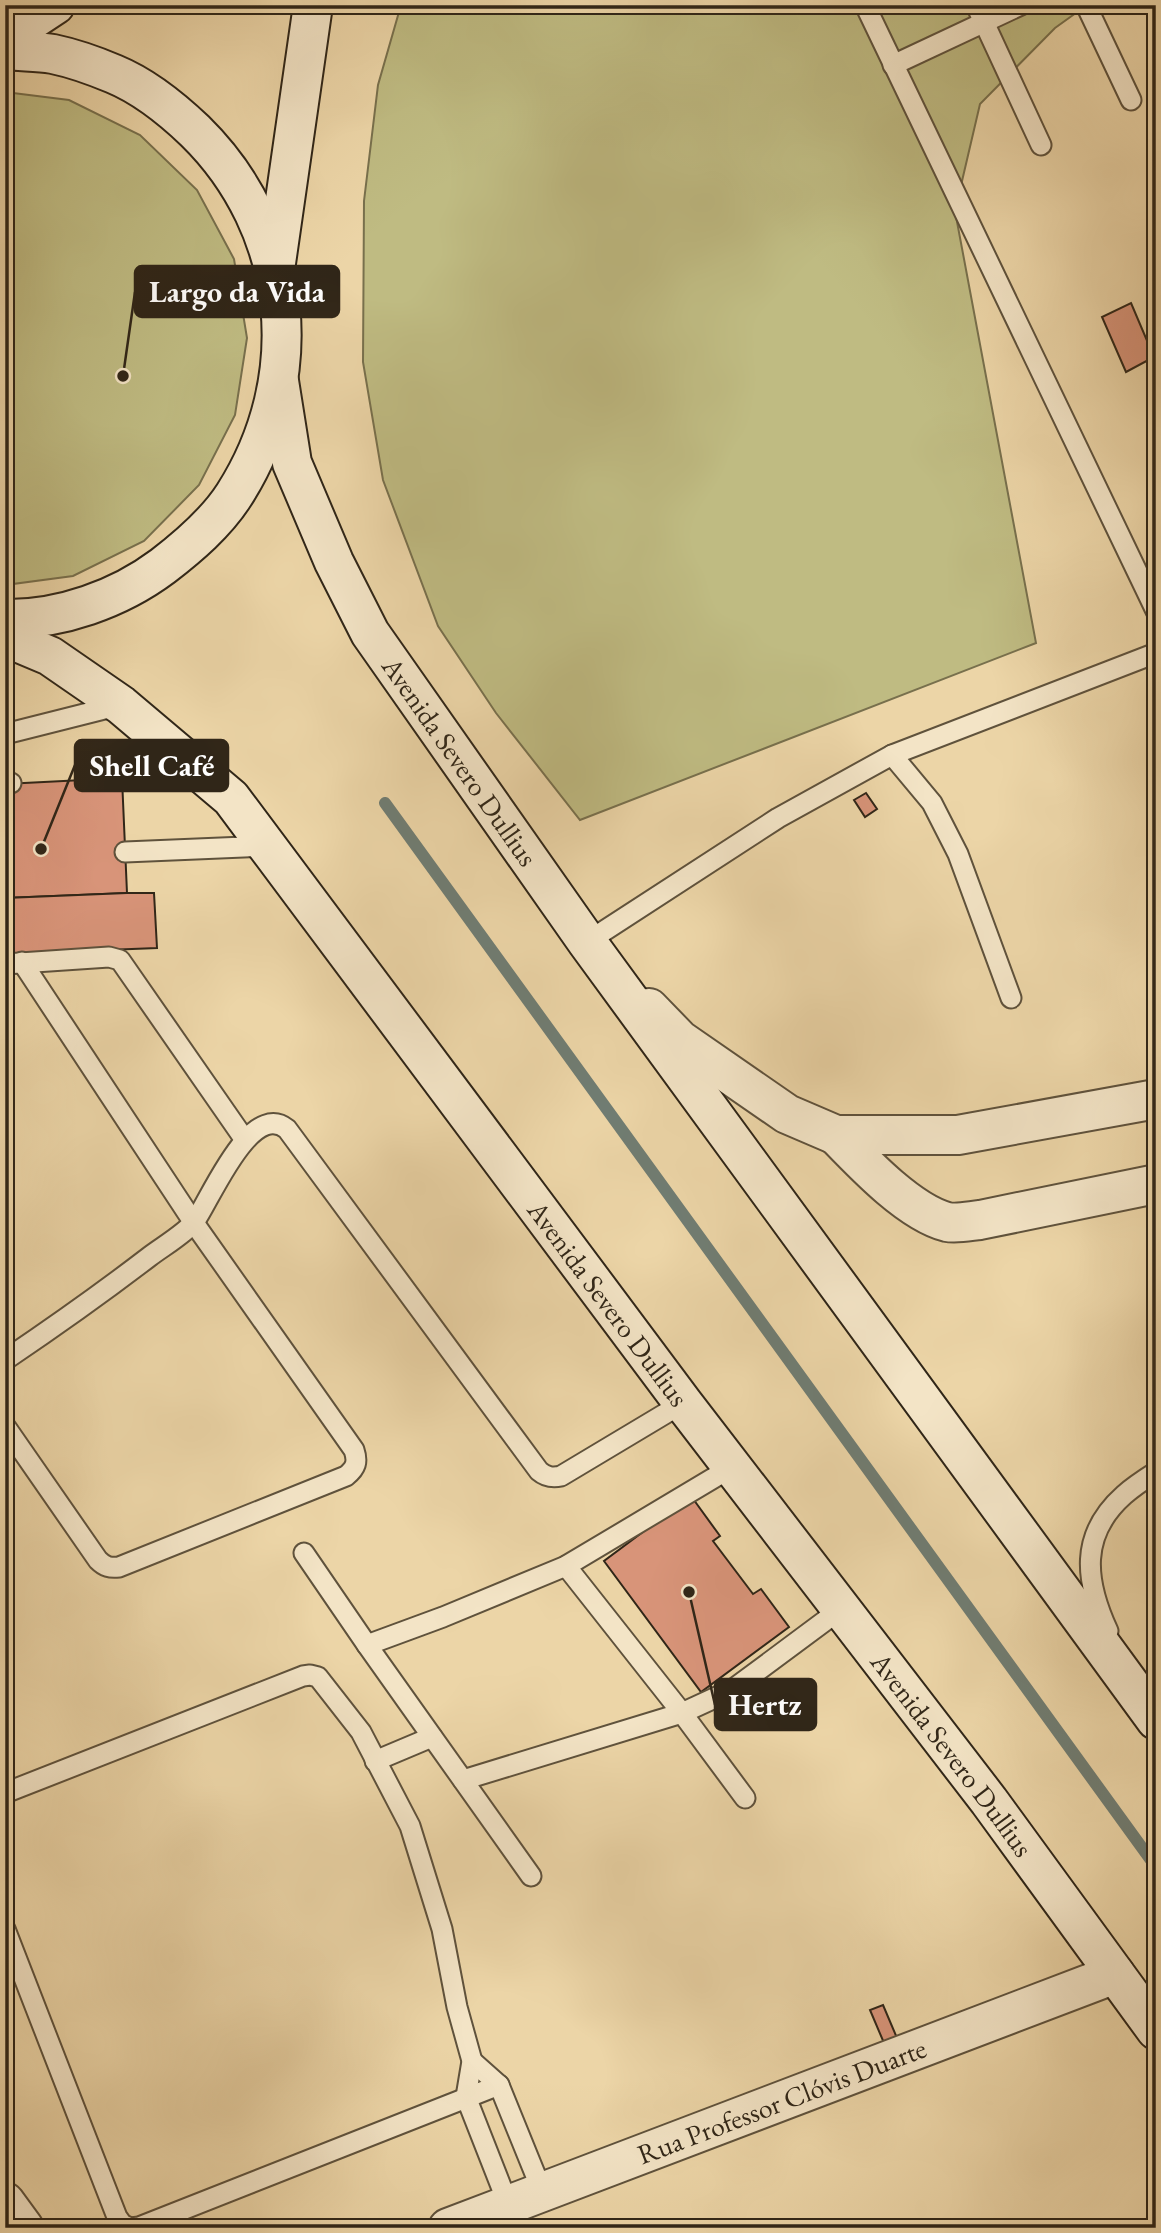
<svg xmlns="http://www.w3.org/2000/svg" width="1161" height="2233" viewBox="0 0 1161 2233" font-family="'EB Garamond',serif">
  <rect width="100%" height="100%" fill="#ecd5a7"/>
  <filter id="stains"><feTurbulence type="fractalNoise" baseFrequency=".00286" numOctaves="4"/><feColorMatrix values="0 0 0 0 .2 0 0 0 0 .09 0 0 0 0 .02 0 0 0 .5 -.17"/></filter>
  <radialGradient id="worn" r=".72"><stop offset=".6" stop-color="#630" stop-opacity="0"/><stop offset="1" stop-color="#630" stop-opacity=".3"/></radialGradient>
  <g fill="#bfbb82" stroke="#78704d" stroke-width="2">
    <polygon points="401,5 1087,5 1055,28 980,104 955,211 1036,643 580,820 496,713 438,626 383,480 363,362 364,201 378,85"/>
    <polygon points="5,92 69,100 140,135 197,190 234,259 247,338 235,415 199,485 144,541 73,576 5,585"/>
  </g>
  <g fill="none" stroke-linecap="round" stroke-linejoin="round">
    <polyline stroke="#707d73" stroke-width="12" points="385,803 1156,1867"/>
  </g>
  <g fill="#d89479" stroke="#302618" stroke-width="2">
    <polygon points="1131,303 1154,357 1126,372 1102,317"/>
    <polygon points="122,778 127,893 5,898 5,784"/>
    <polygon points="866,793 877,809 865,817 854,800"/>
    <polygon points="127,893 154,893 157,948 5,954 5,898"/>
    <polygon points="691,1496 720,1536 713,1541 753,1594 761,1589 789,1627 701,1692 604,1561"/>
    <polygon points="883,2005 897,2038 884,2043 870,2010"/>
  </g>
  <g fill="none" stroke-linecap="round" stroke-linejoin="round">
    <defs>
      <g id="service">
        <polyline points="865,5 1156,611"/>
        <polyline points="976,5 1041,145"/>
        <polyline points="1086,5 1131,100"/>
        <polyline points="893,65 1021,5"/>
        <polyline points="5,734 120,705"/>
        <polyline points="892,755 932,803 958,854 1011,998"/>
        <polyline points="5,780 11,783"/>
        <polyline points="125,852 267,846"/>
        <polyline points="587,942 778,818 892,755 1156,653"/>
        <polyline points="5,964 109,957 120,960 245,1140"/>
        <path d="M5,1360c49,-33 97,-67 144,-103 13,-10 37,-24 46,-36 16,-23 56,-121 92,-92l252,342c7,6 13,7 22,5l122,-73"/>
        <path d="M5,1426l93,134c7,7 12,8 21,7l227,-91c10,-8 12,-14 8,-26l-160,-227 -172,-261"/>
        <polyline points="304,1553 367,1645 531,1876"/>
        <polyline points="566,1566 682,1713 745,1798"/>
        <path d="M1108,1631c-23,-50 -29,-96 16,-136 10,-9 21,-16 32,-23"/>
        <polyline points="367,1645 443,1617 566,1566 732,1467"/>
        <polyline points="375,1761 432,1737"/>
        <polyline points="463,1780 682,1713 732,1690 841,1609"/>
        <polyline points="5,1793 303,1676 310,1675 318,1677 361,1732 410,1826 442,1929 457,2007 472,2061 466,2097 508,2204"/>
        <polyline points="5,1929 117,2217 122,2224 130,2228"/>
        <polyline points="472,2061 499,2085 542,2191"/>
        <polyline points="131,2228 139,2227 499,2085"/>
      </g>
      <g id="minor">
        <path d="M836,1135c27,28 73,77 111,87 10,2 23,-1 33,-2l176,-36"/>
        <polyline points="5,2202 24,2228"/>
        <path id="s1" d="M448,2228l667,-254"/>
      </g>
      <polyline id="tertiary" points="649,1008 680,1040 787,1114 836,1135 958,1135 1156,1099"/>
      <g id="secondary">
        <polyline points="5,38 55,5"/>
        <path d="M5,50c16,2 33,1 48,4 19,4 42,12 61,20 29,12 59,36 81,57 100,98 114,247 39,364 -18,28 -45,51 -71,71 -44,33 -103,54 -158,53"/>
        <polyline points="276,263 313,5"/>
        <path id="s2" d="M279,381l13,82 42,99 36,71 217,309 569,778"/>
        <path id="s3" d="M5,637l45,19 71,49 110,93 452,605 306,398 167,229"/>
      </g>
    </defs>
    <use href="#service" stroke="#5f523c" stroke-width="23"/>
    <use href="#minor" stroke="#5f523c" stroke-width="42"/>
    <use href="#tertiary" stroke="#5f523c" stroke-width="42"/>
    <use href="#secondary" stroke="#302618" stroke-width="42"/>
    <use href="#service" stroke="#f3e4c6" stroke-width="19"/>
    <use href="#minor" stroke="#f3e4c6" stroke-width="38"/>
    <use href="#tertiary" stroke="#f3e4c6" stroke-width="38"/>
    <use href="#secondary" stroke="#f3e4c6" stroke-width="38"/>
  </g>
  <g text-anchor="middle" stroke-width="5" stroke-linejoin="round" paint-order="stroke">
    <g font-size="28" fill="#302618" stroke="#f3e4c6">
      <text dy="10" stroke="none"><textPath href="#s2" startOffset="427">Avenida Severo Dullius</textPath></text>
      <text dy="10" stroke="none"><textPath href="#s3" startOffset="910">Avenida Severo Dullius</textPath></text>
      <text dy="10" stroke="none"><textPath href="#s3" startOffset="1477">Avenida Severo Dullius</textPath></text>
      <text dy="10" stroke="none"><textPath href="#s1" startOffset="357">Rua Professor Clóvis Duarte</textPath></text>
    </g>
  </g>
  <path fill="none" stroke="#302618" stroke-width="2.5" d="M123 376L135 292M41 849L75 765M689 1592L715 1705"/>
  <g fill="#302618" stroke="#f3e4c6" stroke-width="2.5">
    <circle cx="123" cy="376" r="7"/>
    <circle cx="41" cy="849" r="7"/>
    <circle cx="689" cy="1592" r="7"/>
  </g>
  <g fill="#302618" stroke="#302618" stroke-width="2.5">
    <rect x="135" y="266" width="204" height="51" rx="7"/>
    <rect x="75" y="740" width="153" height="51" rx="7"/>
    <rect x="715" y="1679" width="101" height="51" rx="7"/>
  </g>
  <g font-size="30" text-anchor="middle" font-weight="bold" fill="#fff">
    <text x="237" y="302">Largo da Vida</text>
    <text x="152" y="776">Shell Café</text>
    <text x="765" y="1715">Hertz</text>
  </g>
  <rect width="1161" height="2233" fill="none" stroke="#ecd5a7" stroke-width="28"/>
  <rect x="7" y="7" width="1147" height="2219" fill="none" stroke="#302618" stroke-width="3.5"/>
  <rect x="14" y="14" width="1133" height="2205" fill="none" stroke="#302618" stroke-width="2"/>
  <rect width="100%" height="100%" filter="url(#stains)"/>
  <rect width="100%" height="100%" fill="url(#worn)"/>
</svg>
